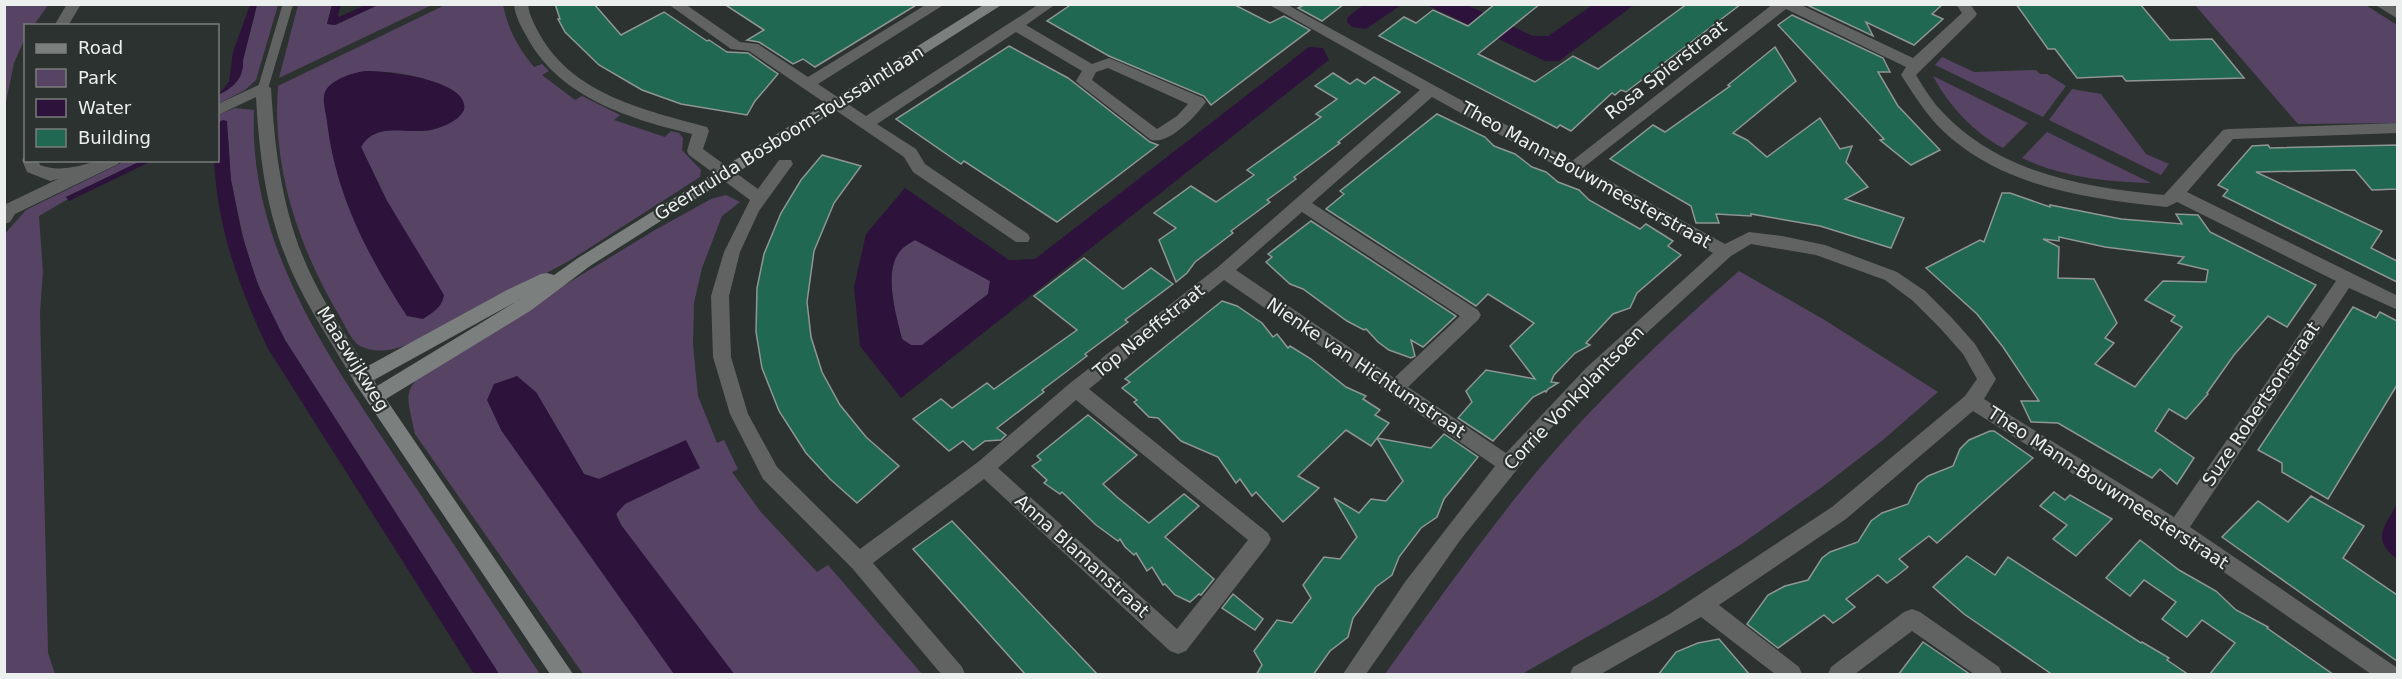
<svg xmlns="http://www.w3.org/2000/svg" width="2402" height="679" viewBox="0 0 2402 679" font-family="'DejaVu Sans',sans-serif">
  <rect width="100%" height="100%" fill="#2c322f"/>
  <g fill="#574465" fill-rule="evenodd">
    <polygon points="5,4 48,5 34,25 26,26 25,38 14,63 5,107"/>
    <polygon points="2364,4 2397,25 2397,123 2298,124 2195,5"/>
    <path d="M257,5h21l-22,75 -11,10 -27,14v-9c15,-7 26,-16 25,-35z"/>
    <polygon points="298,5 332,5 327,24 335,25 378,5 432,5 279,78"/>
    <path d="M445,5h58c5,24 15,43 31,62l8,-3 7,7 -7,4 33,25 7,-4 38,19 -6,5 51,17 6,-6 8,2 4,5 -1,12 19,20 -1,7 -131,84 -147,78c-19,8 -41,17 -62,7 -8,-4 -15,-21 -20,-29 -42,-71 -68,-149 -62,-231zM367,71c33,1 73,5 96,31l-31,28c-24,3 -56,-9 -71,17l25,52 21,117c-49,-76 -73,-128 -83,-219l22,-21z"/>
    <polygon points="1942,57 1974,72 2036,70 2040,74 2047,74 2066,86 2043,117 1935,65"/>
    <path d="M1933,76l95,47 -25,25c-30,-16 -54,-42 -70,-72z"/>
    <polygon points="2072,89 2101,94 2146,154 2169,164 2161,175 2049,120"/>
    <path d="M235,108l19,2c-6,139 79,253 152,363 45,67 89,134 134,201h-41l-214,-334c-9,-18 -19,-35 -26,-54 -14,-32 -20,-68 -27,-102 -5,-21 0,-44 -9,-64l-5,3v-8z"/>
    <path d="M2047,132l104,51c-43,-1 -90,-6 -129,-25z"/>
    <polygon points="125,161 141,161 66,197 68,199 39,216 43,272 40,312 48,653 55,674 5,674 4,235 26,210"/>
    <path d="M726,195l14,7 -18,14 -20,52 -8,35 -1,42 5,51 19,47 7,-3 14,29 -6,3 28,39 57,61 11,-7 94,109h-188l-113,-149 -5,-11 8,-10 21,-11 41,-52 -87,38 -15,-5 -48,-82 -35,38 173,244h-91l-168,-240c-8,-39 -15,-44 20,-70l220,-134 56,-31z"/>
    <path d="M915,240l75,41 -2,13 -65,51h-12l-9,-6c-6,-24 -19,-67 -2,-88 4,-5 10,-8 15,-11z"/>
    <path d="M1739,271l84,48 115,73 -55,48 -61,47 -79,56 -85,54 -136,77h-137c49,-69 99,-138 153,-204 61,-72 130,-137 201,-199z"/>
  </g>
  <g fill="#2d123c" fill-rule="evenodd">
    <polygon points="1364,4 1401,4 1401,5 1366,29 1352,27 1347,22 1348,17"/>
    <path d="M250,5h7l-14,55c1,19 -10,28 -25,35l11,-13 4,-30z"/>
    <polygon points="332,5 341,5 338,15 339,17 365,5 378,5 335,25 327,24"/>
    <polygon points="1427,5 1467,5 1533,36 1548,36 1593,5 1634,5 1559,61 1545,61"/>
    <path d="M1309,47l14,1 6,12 -428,338 -41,-52 -6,-59 12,-53 39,-46 104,72 26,-1zM915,240l75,41 -2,13 -66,51h-11l-9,-6c-6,-24 -19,-67 -2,-88 4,-5 10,-8 15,-11z"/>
    <path d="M367,71c19,0 104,9 97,39 -2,4 -6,8 -9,10 -11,7 -23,11 -35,11 -22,1 -46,-7 -59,16l25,52 58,96c-2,13 -11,17 -21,24l-16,-3c-39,-60 -72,-122 -80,-195 -1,-9 -6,-23 -1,-31 8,-12 29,-18 41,-19z"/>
    <path d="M223,120l4,1 4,59 11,55 16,50 27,55 214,334h-25l-207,-327c-29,-63 -49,-117 -53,-186l4,-1v-37z"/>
    <polygon points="141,161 152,161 69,201 66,197"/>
    <polygon points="517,376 536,392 584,474 599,479 686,440 700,468 625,504 616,514 621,525 734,674 674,674 501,430 487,400 494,384"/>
    <path d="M2397,504l1,55h-1c-26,-20 -13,-31 0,-55z"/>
  </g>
  <g fill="#206851" stroke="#8f9693" stroke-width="1.5" fill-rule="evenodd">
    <polygon points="555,4 594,4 621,35 664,12 707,41 709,40 727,52 748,53 778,74 755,101 747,115 681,104 642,90 599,65 565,32 558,19 560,19"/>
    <polygon points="724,4 918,4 815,67 803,59 793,64 759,42 747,40 764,30"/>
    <polygon points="1072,4 1233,4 1270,23 1284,16 1310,30 1211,105 1204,96 1109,56 1047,21"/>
    <polygon points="1306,4 1344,4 1322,21 1298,8"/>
    <polygon points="1495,4 1540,4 1478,54 1535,82 1573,56 1598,69 1687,4 1741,4 1626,92 1621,90 1615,95 1612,93 1571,131 1560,125 1557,128 1379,36 1404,17 1416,23 1433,10 1468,26"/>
    <polygon points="1805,4 1943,4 1932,14 1943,19 1914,45 1866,22 1873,36"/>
    <polygon points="2016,4 2140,4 2170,40 2212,39 2244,78 2126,81 2122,76 2077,78 2055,49 2048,49"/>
    <polygon points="1792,15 1883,58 1890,72 1878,72 1898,106 1940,150 1911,165 1880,140 1884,139 1778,25"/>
    <polygon points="1009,46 1068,78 1150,142 1158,145 1057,222 964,161 961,164 896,119"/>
    <polygon points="1775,47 1796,81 1733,133 1747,140 1767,157 1820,118 1840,149 1852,146 1846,162 1868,187 1845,199 1904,218 1891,248 1820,226 1751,214 1751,216 1716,214 1719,223 1696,223 1691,206 1610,159 1653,125 1665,132 1730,86 1728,85"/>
    <polygon points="1333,73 1350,84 1357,79 1365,84 1374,77 1400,92 1338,142 1340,143 1294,177 1296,179 1267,200 1270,202 1231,231 1233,233 1195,262 1187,273 1176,282 1159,240 1176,228 1154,213 1191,186 1216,202 1254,175 1247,170 1321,117 1316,114 1337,99 1315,86"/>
    <polygon points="1437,114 1485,137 1494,146 1515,154 1532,167 1546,172 1558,182 1579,190 1589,200 1640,229 1646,224 1673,241 1668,246 1681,255 1637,293 1630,308 1613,314 1586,343 1590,345 1575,353 1554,375 1551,382 1558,383 1548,389 1546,392 1545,391 1533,397 1493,441 1458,418 1472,402 1466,391 1486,370 1535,379 1510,346 1534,323 1488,294 1476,306 1326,209 1344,194 1340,191"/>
    <polygon points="2268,145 2270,148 2397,145 2397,189 2372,190 2355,170 2256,172 2382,231 2371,248 2397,261 2397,282 2223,196 2228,190 2218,185 2252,146"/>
    <polygon points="822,155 861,166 834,203 814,251 807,302 811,337 822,372 840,405 866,437 899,466 857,503 830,479 806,453 779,411 762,368 756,332 757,288 764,254 781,213 801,180"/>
    <path d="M2002,193h8l40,14v-2l71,14 61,5 -6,-10 22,1 12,17 106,53 -29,42 -19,-11 -34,39 -27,38 1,1 -22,25 -17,-10 -14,22 39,27 -17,26 -17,-15 -8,9 -94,-55 -27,-1 -10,-21h18l-36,-54 -26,-33 -51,-46 54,-28 4,2zM2059,237l46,10 79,10 -6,6 30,7 -2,12 -43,-1 -18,19 30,16 -4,5 11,6 -47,60 -40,-23 19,-21 -9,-5 12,-15 -23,-44 -36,-1 1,-31 -16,-8 16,2z"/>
    <polygon points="1311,221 1456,316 1423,347 1411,340 1415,356 1411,358 1389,350 1378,342 1366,329 1364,330 1347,321 1303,289 1290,284 1266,262 1272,257 1268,254"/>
    <polygon points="1084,258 1123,289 1151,268 1173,284 1125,320 1128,322 1085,354 1087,356 1042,390 1044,392 997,428 1006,435 1001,440 985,441 973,450 963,441 949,451 913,419 941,399 952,408 987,383 994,389 1077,330 1034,296"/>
    <polygon points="1222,301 1237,306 1262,323 1273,337 1277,334 1288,348 1290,346 1311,359 1346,387 1366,396 1363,399 1380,410 1375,415 1389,423 1377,438 1431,448 1444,434 1478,457 1444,499 1437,517 1421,528 1399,557 1392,575 1376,587 1363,605 1353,618 1348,637 1330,651 1313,675 1256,675 1262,665 1254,651 1277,620 1292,623 1311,598 1303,585 1324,557 1340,559 1357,537 1334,498 1359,513 1371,499 1386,501 1403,481 1377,438 1371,446 1346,430 1298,476 1319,488 1283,522 1256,492 1252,496 1240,479 1236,483 1218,457 1181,441 1158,418 1149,417 1134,402 1137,400 1122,388 1130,382 1125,379"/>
    <polygon points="2353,307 2376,318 2380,312 2397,321 2397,385 2328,499 2282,472 2282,463 2258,450"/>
    <polygon points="1088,415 1137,455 1103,484 1117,497 1149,523 1184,494 1199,506 1165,537 1214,579 1201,595 1199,594 1190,602 1175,595 1165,584 1163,585 1152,567 1147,571 1136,553 1134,555 1125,547 1120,539 1118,541 1096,525 1062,492 1060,494 1044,483 1047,480 1032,466 1041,460 1037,456"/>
    <polygon points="1990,431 1994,431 2033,458 1937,543 1929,536 1899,559 1908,567 1898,575 1887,583 1878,575 1846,599 1855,607 1842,617 1833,623 1824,615 1778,648 1747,624 1768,595 1785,586 1808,580 1822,558 1830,552 1858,542 1871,521 1882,513 1908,504 1918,484 1928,476 1953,466 1960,449 1969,440"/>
    <polygon points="2054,492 2065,500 2070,495 2112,519 2076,556 2053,539 2067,525 2040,506"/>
    <polygon points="2311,496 2364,526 2343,558 2397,595 2397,661 2222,537 2258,501 2288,522"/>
    <polygon points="952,521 971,541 1098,675 1026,675 913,549"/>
    <polygon points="2140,540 2179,570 2216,591 2236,610 2268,627 2267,628 2334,675 2209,675 2235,643 2202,620 2187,637 2162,619 2176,602 2144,580 2130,596 2106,578"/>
    <polygon points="1967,556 1995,575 2008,557 2141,643 2142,642 2169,658 2167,660 2189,675 2053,675 1964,614 1933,587"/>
    <polygon points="1233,594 1263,619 1255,630 1222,608"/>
    <polygon points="1719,639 1750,675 1658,675 1676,652 1698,643"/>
    <polygon points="1923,642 1971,675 1898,675"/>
  </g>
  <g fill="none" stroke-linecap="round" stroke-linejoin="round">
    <polyline stroke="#606362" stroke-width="10" points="263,88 288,4"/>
    <g fill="#606362" fill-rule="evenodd">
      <polygon points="67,4 81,4 68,26 54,26"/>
      <path d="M514,4h14c1,12 7,21 12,31 34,60 105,75 167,92l2,4 -6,18 55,40 21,-29h12l2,4 -34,47 -19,41 -11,44 2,61 17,57 29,53 83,82 118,-87 91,-78 149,-117 202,-177 -152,-86h18l286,157 201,-157h26l114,54 49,-45 -6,-9h14l7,10 -2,3 -59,58c6,10 13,21 20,30 58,67 144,82 228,90l59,-65 6,-1 169,-6v10l-165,6 -46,53 211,104v14l-49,-22 -159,239 206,140 2,7h-27l-201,-139 -197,-124 -127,108 -127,86 80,62 3,7h-27l-74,-57 -100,57h-31l3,-7 95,-52 164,-108 133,-111 12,-17 -14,-25 -23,-26 -27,-27 -28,-21 -69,-25 -65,-11 -20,12 -80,73 -102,101 -88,109 -95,135h-23l62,-92 90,-116 -271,-186 -135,109 179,144 3,6 -3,6 -82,106 -8,3 -8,-3 -186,-172 -111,84 89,104 3,7h-24l-89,-106 -89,-89 -33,-65 -17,-57 -2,-61 13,-44 26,-52 -61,-45 -2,-4 5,-17c-62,-15 -131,-36 -164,-95 -6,-11 -13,-22 -14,-35zM1786,9l120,58 -5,8c15,23 29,46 51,64 60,50 140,60 215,68l10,-5 159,79 -162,236 -190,-118 12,-20 -21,-35 -23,-26 -27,-27 -28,-19 -72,-27 -43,-9 -33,-4 -24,12 -141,-77zM1432,97l281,156 -127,115 -80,85 -98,-66 70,-67 3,-5 -3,-5 -166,-107zM1302,212l158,104 -66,62 -158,-108zM1076,400l172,140 -71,89 -179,-161z"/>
      <path d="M668,4h17l55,38 18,2 50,33 119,-73h18l-127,80 48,32 173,-112h17l-30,21 66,39 17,-6 5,2 89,38 3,4c-10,14 -37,43 -55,38l-72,-56 -3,-3 6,-10 -66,-39 -139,92 39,25 9,15 103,70 2,4 -2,4h-12l-103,-70 -9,-15 -155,-106 -18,-2zM1108,68l80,36 -11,12 -20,13 -65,-49 4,-8z"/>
      <polygon points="2374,4 2391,4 2398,8 2398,19"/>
      <path d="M263,83l8,5c4,66 12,131 42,191 17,35 40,65 58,99l-2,5 -7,2 -7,-2c-24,-42 -53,-83 -70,-128 -20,-51 -26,-104 -29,-158l-38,18v-11z"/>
      <path d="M24,156l2,4h12l2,5c17,7 38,2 56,-4 7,-2 16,-1 24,-1l-2,4 -103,50 -5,8 -6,2v-19l54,-26 -8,2 -23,-9 -5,-12z"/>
      <polygon points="1912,609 1920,612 1999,667 2002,674 1974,674 1912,631 1855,674 1828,674 1831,667 1904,612"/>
    </g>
    <path fill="#7b7f7d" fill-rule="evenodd" d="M985,4h18l-413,262 -60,45 -144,88 187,275h-23l-195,-291 -2,-5 2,-5 152,-83 34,-16 6,-1 7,2 24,-17zM522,298l-145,88 -3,-6 145,-80z"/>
  </g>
  <g text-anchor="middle" stroke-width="4.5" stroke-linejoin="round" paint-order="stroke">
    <g font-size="18" fill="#ebefed" stroke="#2c322f">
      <text transform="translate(1666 70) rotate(-38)" y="6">Rosa Spierstraat</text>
      <text transform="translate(789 133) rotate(-32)" y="6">Geertruida Bosboom-Toussaintlaan</text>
      <text transform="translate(1586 175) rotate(29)" y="6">Theo Mann-Bouwmeesterstraat</text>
      <text transform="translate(1149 331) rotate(-39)" y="6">Top Naeffstraat</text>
      <text transform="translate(353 359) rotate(58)" y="6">Maaswijkweg</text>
      <text transform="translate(1366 368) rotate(34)" y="6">Nienke van Hichtumstraat</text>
      <text transform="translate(1574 398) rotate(-46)" y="6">Corrie Vonkplantsoen</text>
      <text transform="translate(2261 404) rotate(-56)" y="6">Suze Robertsonstraat</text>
      <text transform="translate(2108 488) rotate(33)" y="6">Theo Mann-Bouwmeesterstraat</text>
      <text transform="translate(1082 556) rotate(42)" y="6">Anna Blamanstraat</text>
    </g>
  </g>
  <rect width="2402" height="679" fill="none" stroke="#ebefed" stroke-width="12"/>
  <rect x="24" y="24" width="195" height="138" fill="#2c322f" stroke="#787e7b" stroke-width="1.5"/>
  <rect x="36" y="44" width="30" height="9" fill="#7b7f7d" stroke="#787e7b" stroke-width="1.5"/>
  <text x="78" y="54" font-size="18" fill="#ebefed">Road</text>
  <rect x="36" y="69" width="30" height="18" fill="#574465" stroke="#787e7b" stroke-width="1.5"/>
  <text x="78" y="84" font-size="18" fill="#ebefed">Park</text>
  <rect x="36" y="99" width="30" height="18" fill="#2d123c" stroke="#787e7b" stroke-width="1.5"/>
  <text x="78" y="114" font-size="18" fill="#ebefed">Water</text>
  <rect x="36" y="129" width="30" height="18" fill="#206851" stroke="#787e7b" stroke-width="1.5"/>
  <text x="78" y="144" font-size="18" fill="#ebefed">Building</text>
</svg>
